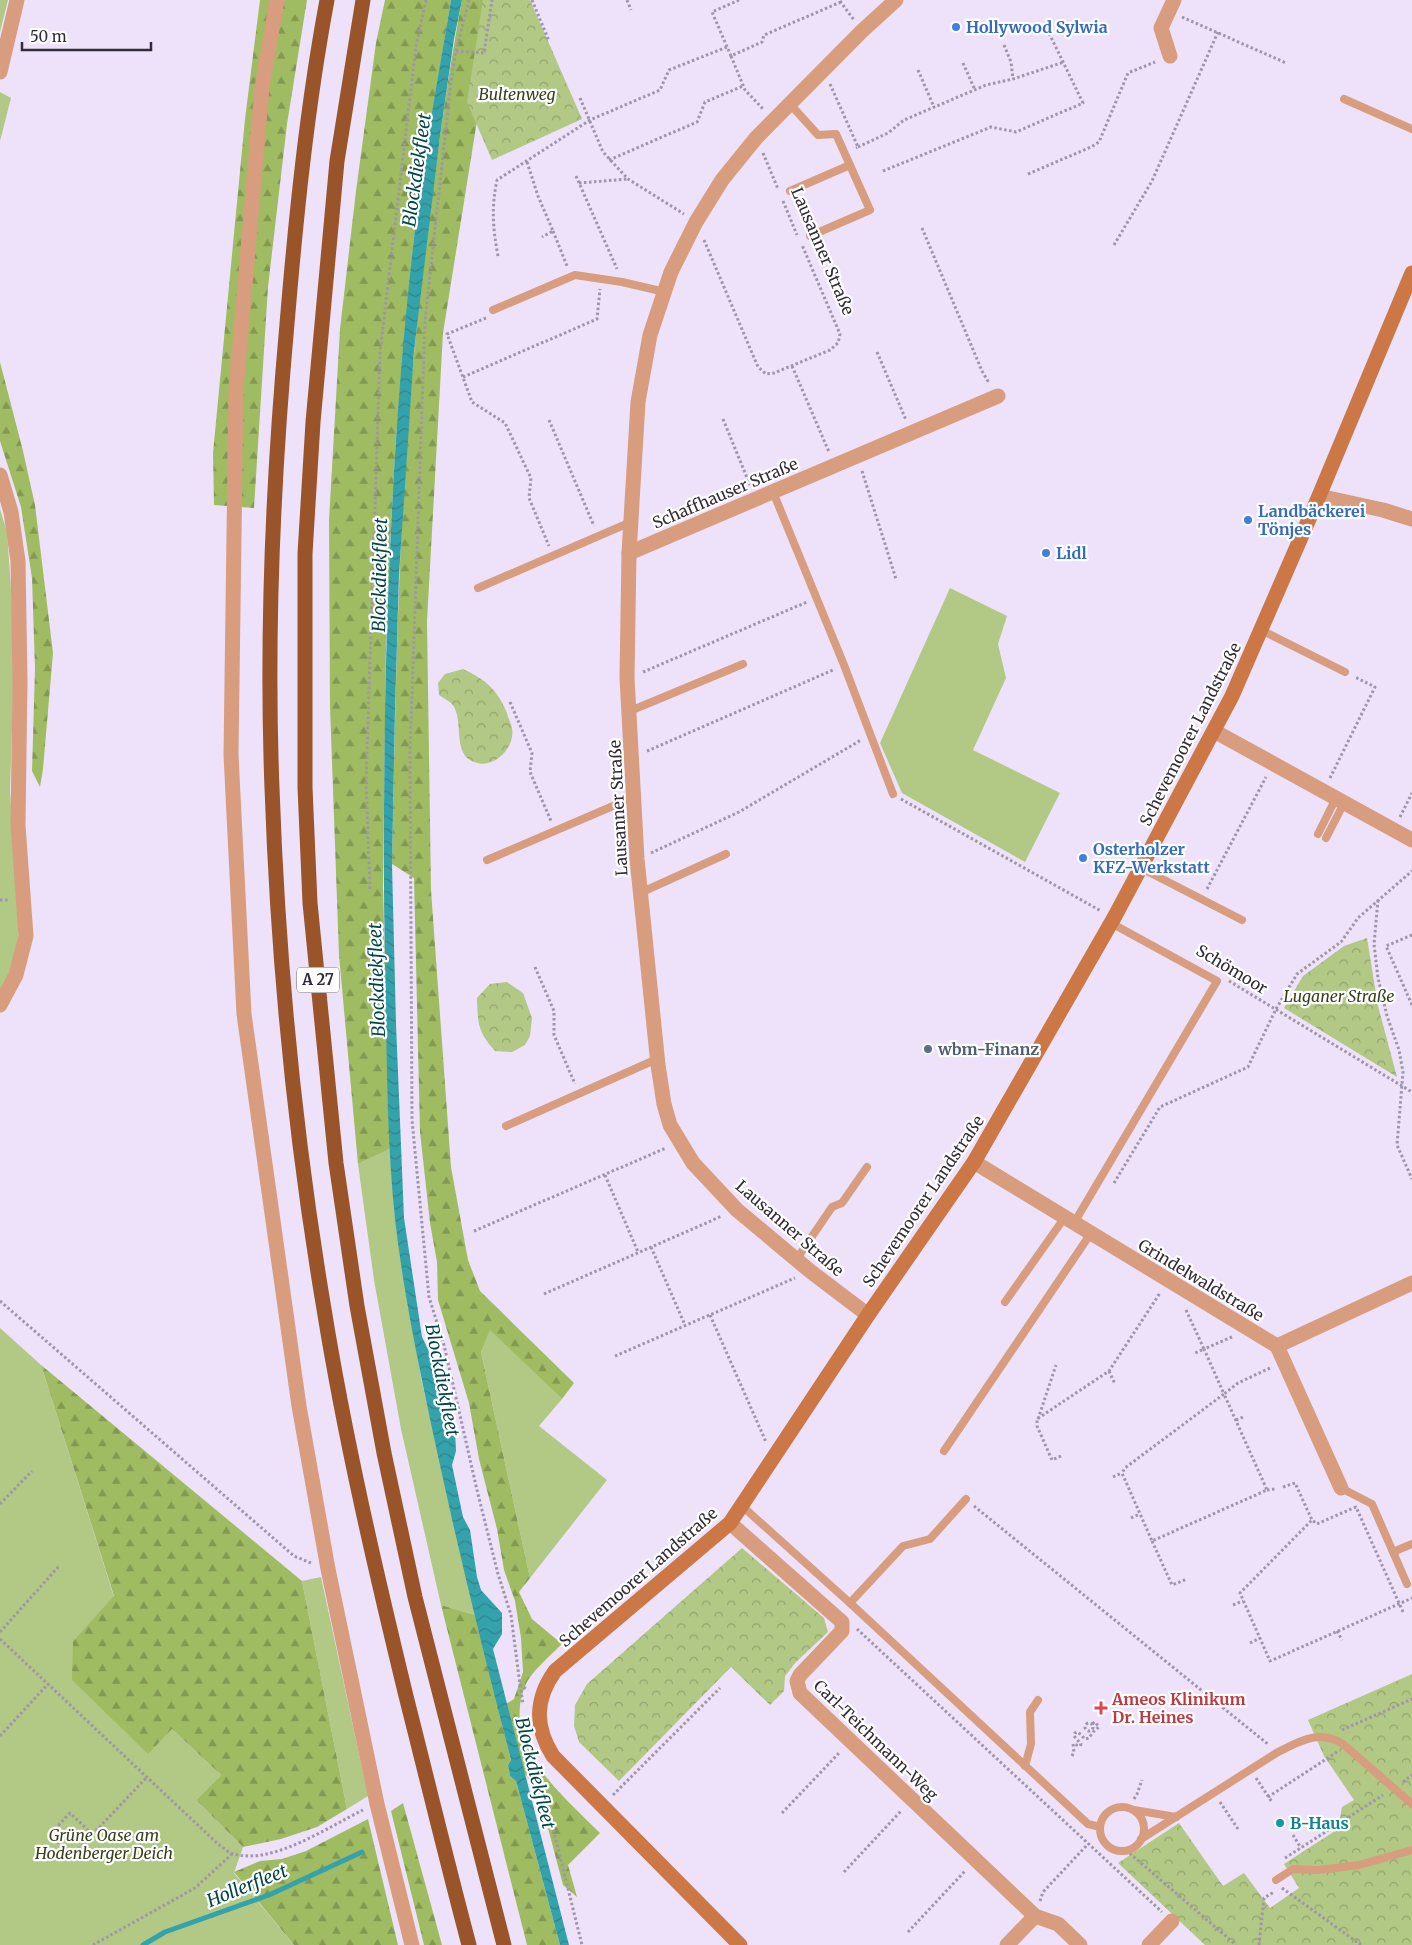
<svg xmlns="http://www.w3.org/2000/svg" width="1412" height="1945" viewBox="0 0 1412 1945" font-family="Merriweather,serif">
  <defs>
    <pattern id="forest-firs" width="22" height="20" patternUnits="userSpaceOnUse" patternTransform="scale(1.25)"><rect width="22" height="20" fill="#a0bc62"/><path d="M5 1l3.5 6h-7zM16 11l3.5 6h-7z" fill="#839952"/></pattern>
    <pattern id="park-crowns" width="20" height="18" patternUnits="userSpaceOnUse" patternTransform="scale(1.25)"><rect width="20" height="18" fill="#b2c885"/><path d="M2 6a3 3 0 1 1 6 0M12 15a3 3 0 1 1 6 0" fill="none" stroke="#91a36e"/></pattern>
    <pattern id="water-waves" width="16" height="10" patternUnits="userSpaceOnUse" patternTransform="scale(1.25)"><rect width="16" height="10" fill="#34a2ab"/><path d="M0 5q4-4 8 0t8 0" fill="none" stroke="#2d848c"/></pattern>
  </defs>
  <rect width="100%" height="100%" fill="#ede2fa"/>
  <g fill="#b2c885">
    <polygon points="0,0 8,0 0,32"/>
    <polygon points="0,92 11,98 0,141"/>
    <polygon points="0,509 7,532 11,588 14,665 10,792 20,921 16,955 3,988 0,992"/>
    <polygon points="950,588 1007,616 998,644 1006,678 973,750 1060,793 1025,862 902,793 880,743"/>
    <polygon points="390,1149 395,1217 421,1378 475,1615 441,1605 401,1429 374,1280 358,1164"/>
    <polygon points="0,1328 41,1365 114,1597 73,1641 148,1753 172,1729 221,1775 196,1800 243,1847 234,1873 294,1945 0,1945"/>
    <polygon points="490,1329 562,1399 539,1426 607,1480 530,1578 481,1352"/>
    <polygon points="321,1577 368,1796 347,1809 302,1581"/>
  </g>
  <g fill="url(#forest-firs)">
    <polygon points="260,0 307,0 287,124 268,287 254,508 214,505 213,453 245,119"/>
    <polygon points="385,0 451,0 431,123 414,237 396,438 391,524 386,648 383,887 390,1149 358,1164 339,955 330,707 329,520 340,329 356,191 376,43"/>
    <path d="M462,0h38l-20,102 -37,231 -16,288 4,269 20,277 17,93 12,31 94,92 -12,16 -72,-69 -9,22 49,226 -11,14 13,27 30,25c-11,11 -30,27 -36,40 -27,60 37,112 74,149l-32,32 9,32 -14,-12 -25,-95 -14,-17 -18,-69 8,-5 9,-27 -2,-34 -6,-37 -11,-31 -7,-41 -18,-70 -10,-56 -31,-103 -1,-38 -7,-39 -10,-91 -6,-254 -22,-14c3,-142 5,-285 15,-427 6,-88 17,-177 28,-265 8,-57 16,-115 27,-172z"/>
    <polygon points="0,362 23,451 35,505 53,653 43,769 40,787 32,771 35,669 32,578 21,507 0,441"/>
    <polygon points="41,1365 302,1581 347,1809 317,1827 281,1839 243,1847 196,1800 221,1775 172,1729 148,1754 72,1680 73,1641 114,1596"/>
    <polygon points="441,1605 475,1615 511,1760 508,1765 510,1776 516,1781 560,1945 527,1945"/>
    <polygon points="403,1803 442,1945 424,1945 391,1811"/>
    <polygon points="368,1819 398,1945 294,1945 234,1872 260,1861 282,1859 306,1851"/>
  </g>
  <g fill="url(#park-crowns)">
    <polygon points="483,0 530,0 582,119 492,160 467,102"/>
    <path d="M463,669c23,11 34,20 44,44 1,5 4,10 5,15 4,21 -21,45 -42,32 -17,-10 -6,-42 -18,-56 -3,-3 -9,-6 -13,-9l-1,-12 7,-9z"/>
    <polygon points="1367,938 1378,1006 1397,1077 1284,1008 1303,976 1344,946"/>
    <path d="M507,982l16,11 9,25 -2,18 -5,9 -13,7 -17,-1c-18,-20 -17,-28 -18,-53l13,-14z"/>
    <polygon points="742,1548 824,1618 828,1632 796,1662 785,1676 784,1691 770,1705 731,1667 619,1781 579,1742 574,1726 575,1705 587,1684"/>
    <polygon points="1412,1674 1412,1945 1205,1945 1118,1863 1179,1823 1223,1886 1244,1873 1270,1908 1299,1888 1284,1864 1338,1829 1342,1807 1354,1800 1324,1756 1308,1720"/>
  </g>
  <path fill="url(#water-waves)" d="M451,0h11l-8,39 -14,97 -26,215 -15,224 -4,136 -3,153 4,160 8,194 18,119 6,12 11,41v15l16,26 1,20 -4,14 11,52 7,13 7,47 4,13 21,23v21l-9,15 76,296h-9l-44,-164 -6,-5 -2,-11 3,-5c-26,-101 -51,-202 -73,-304 -17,-79 -34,-158 -43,-237 -9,-86 -8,-173 -10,-259 -2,-83 -1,-166 0,-250 3,-157 11,-315 29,-472 9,-80 24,-159 37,-238z"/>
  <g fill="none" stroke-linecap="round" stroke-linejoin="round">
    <polyline stroke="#34a2ab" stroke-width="5" points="143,1945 165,1932 269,1895 362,1852"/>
    <g stroke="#9e95a8" stroke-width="3" stroke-dasharray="2.5 2.5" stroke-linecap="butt">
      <polyline points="469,0 456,51 451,81 425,321 410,752 412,1120 429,1297 444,1345 477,1490 498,1574 511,1615 520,1685 528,1690"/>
      <polyline points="532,0 549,41"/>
      <polyline points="627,0 631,10"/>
      <polyline points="739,0 712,12 731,56 762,42 764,35 841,2"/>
      <polyline points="840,1 854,20"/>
      <polyline points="1182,17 1286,63"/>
      <polyline points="1004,45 1011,62 1013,79"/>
      <polyline points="456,51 484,53 492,0"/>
      <polyline points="731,56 745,90 764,110"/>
      <polyline points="963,63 975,90"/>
      <polyline points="918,70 934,107"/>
      <polyline points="830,84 858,147 856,148"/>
      <polyline points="580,98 603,152 628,179 684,214"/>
      <polyline points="858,147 888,133 904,120 986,85 1013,79 1064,62"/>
      <polyline points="763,153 778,189"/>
      <polyline points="609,160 697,122 705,102 743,86"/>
      <polyline points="527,162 538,196 553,231 542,237"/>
      <polyline points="883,171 991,127 1016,132 1083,103 1046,27"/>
      <polyline points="1028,174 1091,147 1099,142 1128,73 1155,62"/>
      <polyline points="576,176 617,269"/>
      <polyline points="579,183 628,179"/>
      <polyline points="783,201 797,235"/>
      <polyline points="922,228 982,371 989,383"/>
      <polyline points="553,231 567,266"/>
      <polyline points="704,240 758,367 766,374 774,373 830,350 838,343 840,334 802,245"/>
      <polyline points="1114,245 1152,181 1218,32"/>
      <path d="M498,256c-5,-27 -7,-48 -1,-76l93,-60 70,-30 9,-20 58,-23"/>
      <polyline points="486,318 447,334 472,402 505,423 531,478 529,498 549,546"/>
      <polyline points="877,352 906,420"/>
      <polyline points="792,366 829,452"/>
      <polyline points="463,377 597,319 600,289"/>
      <polyline points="723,419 750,485"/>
      <polyline points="549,420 594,526"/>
      <polyline points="862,471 896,579"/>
      <polyline points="643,672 807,602"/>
      <polyline points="510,702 532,753 530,772 551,821"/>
      <polyline points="647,751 833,670"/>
      <polyline points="1330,778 1375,687 1355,677"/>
      <polyline points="901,799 1101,911"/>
      <polyline points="1400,817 1412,793"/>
      <polyline points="651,853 739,812 861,740"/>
      <polyline points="370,889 366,782 380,353 416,46 426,0"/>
      <polyline points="1207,889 1266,777"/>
      <polyline points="0,900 9,900"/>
      <polyline points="1378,900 1374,944 1378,978 1387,1016 1399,1050 1403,1072 1397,1145 1412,1179"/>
      <polyline points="1412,935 1386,946 1412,1005"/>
      <polyline points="535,967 554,1011 554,1035 575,1084"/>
      <polyline points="1229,981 1412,1092"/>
      <polyline points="605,1175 638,1252"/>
      <polyline points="1114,1183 1160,1107 1248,1067 1276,1009 1297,974 1341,942 1358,918 1412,871"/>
      <polyline points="474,1231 666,1148"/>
      <polyline points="651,1247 685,1325"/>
      <polyline points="544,1294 722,1216"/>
      <polyline points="0,1301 294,1556 311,1563"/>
      <polyline points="1186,1310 1204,1349 1193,1354"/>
      <polyline points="710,1315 766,1442"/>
      <polyline points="1232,1337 1204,1349 1224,1394 1125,1468 1122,1473 1152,1541 1267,1490 1224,1394 1238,1383 1270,1368"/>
      <polyline points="615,1356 795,1278"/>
      <polyline points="1109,1371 1115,1384"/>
      <polyline points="1038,1419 1056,1365"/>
      <polyline points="1236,1420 1243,1417"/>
      <polyline points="1061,1456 1052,1460 1037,1426 1037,1419 1109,1371 1160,1293"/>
      <polyline points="1113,1477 1122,1473"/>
      <polyline points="1283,1487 1295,1483 1312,1520"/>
      <polyline points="1267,1490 1275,1489"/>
      <polyline points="0,1504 32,1471"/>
      <polyline points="974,1506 1269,1745"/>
      <polyline points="1131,1518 1140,1514"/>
      <polyline points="1152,1541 1172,1585 1187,1579"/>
      <polyline points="1233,1605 1243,1601"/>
      <path d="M1403,1612l-4,-9 -43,-96 -39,17 -5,-4 -72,73 30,68c48,-21 95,-42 142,-63"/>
      <polyline points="857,1629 1162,1912"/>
      <polyline points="1337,1631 1342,1640"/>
      <polyline points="0,1632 60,1565"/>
      <path d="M0,1639l218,205c5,3 10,9 16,10 39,11 94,-27 129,-44"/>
      <polyline points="1250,1643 1260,1638"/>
      <polyline points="520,1685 523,1704"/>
      <polyline points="522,1718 522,1726 525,1733"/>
      <circle cx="1089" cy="1727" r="4"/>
      <polyline points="1342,1730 1412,1699"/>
      <polyline points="0,1736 48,1684"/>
      <polyline points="532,1753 541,1780 582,1945"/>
      <polyline points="1072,1756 1074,1752 1073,1744 1080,1746 1081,1744 1074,1736 1075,1733 1078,1732 1085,1739 1089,1738 1093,1732 1099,1727 1095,1722 1092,1724"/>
      <polyline points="1256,1778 1272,1802"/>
      <polyline points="1403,1782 1412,1775"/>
      <polyline points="613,1795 720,1688"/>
      <polyline points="1268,1797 1337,1752"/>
      <polyline points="1134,1799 1137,1794 1142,1780"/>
      <polyline points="1220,1802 1238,1829"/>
      <polyline points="782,1813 840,1752"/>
      <polyline points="92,1834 70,1813 50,1834 72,1856 147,1777"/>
      <polyline points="1293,1835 1301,1848"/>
      <polyline points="1126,1850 1236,1945"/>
      <polyline points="1285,1858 1383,1795"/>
      <polyline points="844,1872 901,1811"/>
      <polyline points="1282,1888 1361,1945"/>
      <polyline points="1040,1901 1043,1892 1088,1844"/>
      <polyline points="908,1932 965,1871"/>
      <polyline points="93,1945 195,1888 232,1854"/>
      <polyline points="1259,1945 1264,1898 1274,1892"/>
    </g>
    <g stroke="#d79d7e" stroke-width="8">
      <polyline points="1344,99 1412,129"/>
      <polyline points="790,104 818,135 836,134 870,210 810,236"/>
      <polyline points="790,191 850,165"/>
      <polyline points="493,310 575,275 622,282 665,292"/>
      <polyline points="773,492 844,665 893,794"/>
      <polyline points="478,588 631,522"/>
      <polyline points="1261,630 1345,672"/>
      <polyline points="630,711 743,664"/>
      <polyline points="1318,834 1336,798"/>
      <polyline points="1326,838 1344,803"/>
      <polyline points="487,860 634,797"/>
      <polyline points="1141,868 1242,920"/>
      <polyline points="640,893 726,854"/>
      <polyline points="506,1126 657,1059"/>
      <polyline points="1074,1223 1217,981 1111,923"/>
      <polyline points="796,1260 832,1207 842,1203 867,1167"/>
      <polyline points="1005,1302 1065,1217"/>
      <polyline points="944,1451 1091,1233"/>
      <polyline points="1341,1488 1372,1504 1407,1584"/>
      <polyline points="966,1499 930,1539 903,1546 850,1603 1088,1824 1100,1827"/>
      <polyline points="742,1506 850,1603"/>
      <polyline points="1393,1552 1412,1544"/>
      <polyline points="1025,1766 1031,1744 1030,1712 1038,1700"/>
      <circle cx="1122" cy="1829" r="22"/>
      <polyline points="1134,1810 1176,1817"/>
      <path d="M1141,1839l137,-87c22,-11 42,-23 65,-8l69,60"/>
      <polyline points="1276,1880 1293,1869 1318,1870 1359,1865 1412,1850"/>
    </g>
    <g stroke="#d79d7e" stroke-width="15">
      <polyline points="277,0 262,87 236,389 231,755 244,1014 299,1406 328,1569 377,1804 412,1945"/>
      <polyline points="1170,56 1161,28 1174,0"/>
      <polyline points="0,72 17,0"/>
      <polyline points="0,475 11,512 18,561 20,682 18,825 26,936 16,975 0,1005"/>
      <polyline points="1319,496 1383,510 1412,519"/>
      <polyline points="629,553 998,396"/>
      <polyline points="1214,731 1412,840"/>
      <polyline points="974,1162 1277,1346 1341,1488"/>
      <polyline points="868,1315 810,1271 737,1210 693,1163 670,1125 664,1104 658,1065 637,859 627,678 629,553 638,402 650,335 671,272 696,222 722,180 756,138 862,31 896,0"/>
      <polyline points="1277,1346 1412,1283"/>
      <polyline points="730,1523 842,1622 842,1631 800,1675 797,1681 800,1693 1035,1916 1058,1924 1080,1945"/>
      <polyline points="1007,1945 1035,1916"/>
      <polyline points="1149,1945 1172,1921"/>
    </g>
    <path stroke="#cb7746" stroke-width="15" d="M740,1945l-187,-189c-19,-30 -18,-57 2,-85l175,-148 138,-208 106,-153 141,-246 117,-220 87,-200 93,-223"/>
    <g stroke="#9a542a" stroke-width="15">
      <path d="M327,0c-20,107 -31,216 -40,324 -14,154 -21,309 -15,464 6,174 23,349 52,521 21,130 51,259 82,387 21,83 41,166 63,249"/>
      <polyline points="363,0 337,161 313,422 305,554 305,787 310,903 336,1163 357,1306 384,1453 415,1597 504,1945"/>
    </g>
  </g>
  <g fill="#3f7fe0" stroke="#fff" stroke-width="2">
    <circle cx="956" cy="27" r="5"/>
    <circle cx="1248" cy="520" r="5"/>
    <circle cx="1046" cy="553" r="5"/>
    <circle cx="1083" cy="858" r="5"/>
  </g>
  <circle fill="#5c6f8a" stroke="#fff" stroke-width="2" cx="928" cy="1049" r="5"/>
  <path fill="#e0444e" stroke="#fff" stroke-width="2" d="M1098.5 1700.5h5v5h5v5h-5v5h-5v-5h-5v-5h5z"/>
  <circle fill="#0f9aa8" stroke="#fff" stroke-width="2" cx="1280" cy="1823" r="5"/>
  <g text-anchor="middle" stroke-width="4.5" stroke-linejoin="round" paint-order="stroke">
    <rect fill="#fff" stroke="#6f6b74" stroke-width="1" x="297" y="967.5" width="42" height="25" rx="4"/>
    <g font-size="15" font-weight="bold" fill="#312c38">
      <text x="318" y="985">A 27</text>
    </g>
    <g font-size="16" font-weight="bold" fill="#366cbe" stroke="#fff" text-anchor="start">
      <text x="966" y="33">Hollywood Sylwia</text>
      <text x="1258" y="517">Landbäckerei<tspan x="1258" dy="18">Tönjes</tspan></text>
      <text x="1056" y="559">Lidl</text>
      <text x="1093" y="855">Osterholzer<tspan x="1093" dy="18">KFZ-Werkstatt</tspan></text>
    </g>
    <g font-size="16" font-style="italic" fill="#36411c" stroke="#fff">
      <text x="517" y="100">Bultenweg</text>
      <text x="1339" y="1002">Luganer Straße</text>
      <text x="104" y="1841">Grüne Oase am<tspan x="104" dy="18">Hodenberger Deich</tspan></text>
    </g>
    <g font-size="16" fill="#312c38" stroke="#fff">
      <text transform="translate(823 251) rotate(67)" y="6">Lausanner Straße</text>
      <text transform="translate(725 493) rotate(-23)" y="6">Schaffhauser Straße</text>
      <text transform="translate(1190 734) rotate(-63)" y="6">Schevemoorer Landstraße</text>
      <text transform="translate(618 808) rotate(-93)" y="6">Lausanner Straße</text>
      <text transform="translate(1232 969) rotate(31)" y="6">Schömoor</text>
      <text transform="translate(923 1201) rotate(-56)" y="6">Schevemoorer Landstraße</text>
      <text transform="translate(790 1228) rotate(41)" y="6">Lausanner Straße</text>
      <text transform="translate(1201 1280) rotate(31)" y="6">Grindelwaldstraße</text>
      <text transform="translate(638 1577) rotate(-41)" y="6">Schevemoorer Landstraße</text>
      <text transform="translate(876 1740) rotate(44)" y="6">Carl-Teichmann-Weg</text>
    </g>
    <g font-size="16" font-weight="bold" fill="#4e5e75" stroke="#fff" text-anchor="start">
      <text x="938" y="1055">wbm-Finanz</text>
    </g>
    <g font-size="16" font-weight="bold" fill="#be3a42" stroke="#fff" text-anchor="start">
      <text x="1112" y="1705">Ameos Klinikum<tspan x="1112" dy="18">Dr. Heines</tspan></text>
    </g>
    <g font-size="16" font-weight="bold" fill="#0d838f" stroke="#fff" text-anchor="start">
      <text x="1290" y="1829">B-Haus</text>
    </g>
    <g font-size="18" font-style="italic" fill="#00454a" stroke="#fff">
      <text transform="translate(417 170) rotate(-82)" y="6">Blockdiekfleet</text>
      <text transform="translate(380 575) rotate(-89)" y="6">Blockdiekfleet</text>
      <text transform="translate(377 980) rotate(-92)" y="6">Blockdiekfleet</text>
      <text transform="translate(442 1380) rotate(79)" y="6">Blockdiekfleet</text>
      <text transform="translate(535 1773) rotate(76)" y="6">Blockdiekfleet</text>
      <text transform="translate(247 1886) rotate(-22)" y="6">Hollerfleet</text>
    </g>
  </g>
  <path d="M22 42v8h129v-8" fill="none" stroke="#312c38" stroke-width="2.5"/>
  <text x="30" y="42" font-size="15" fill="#312c38" stroke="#ffffff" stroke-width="4" paint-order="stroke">50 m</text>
</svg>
